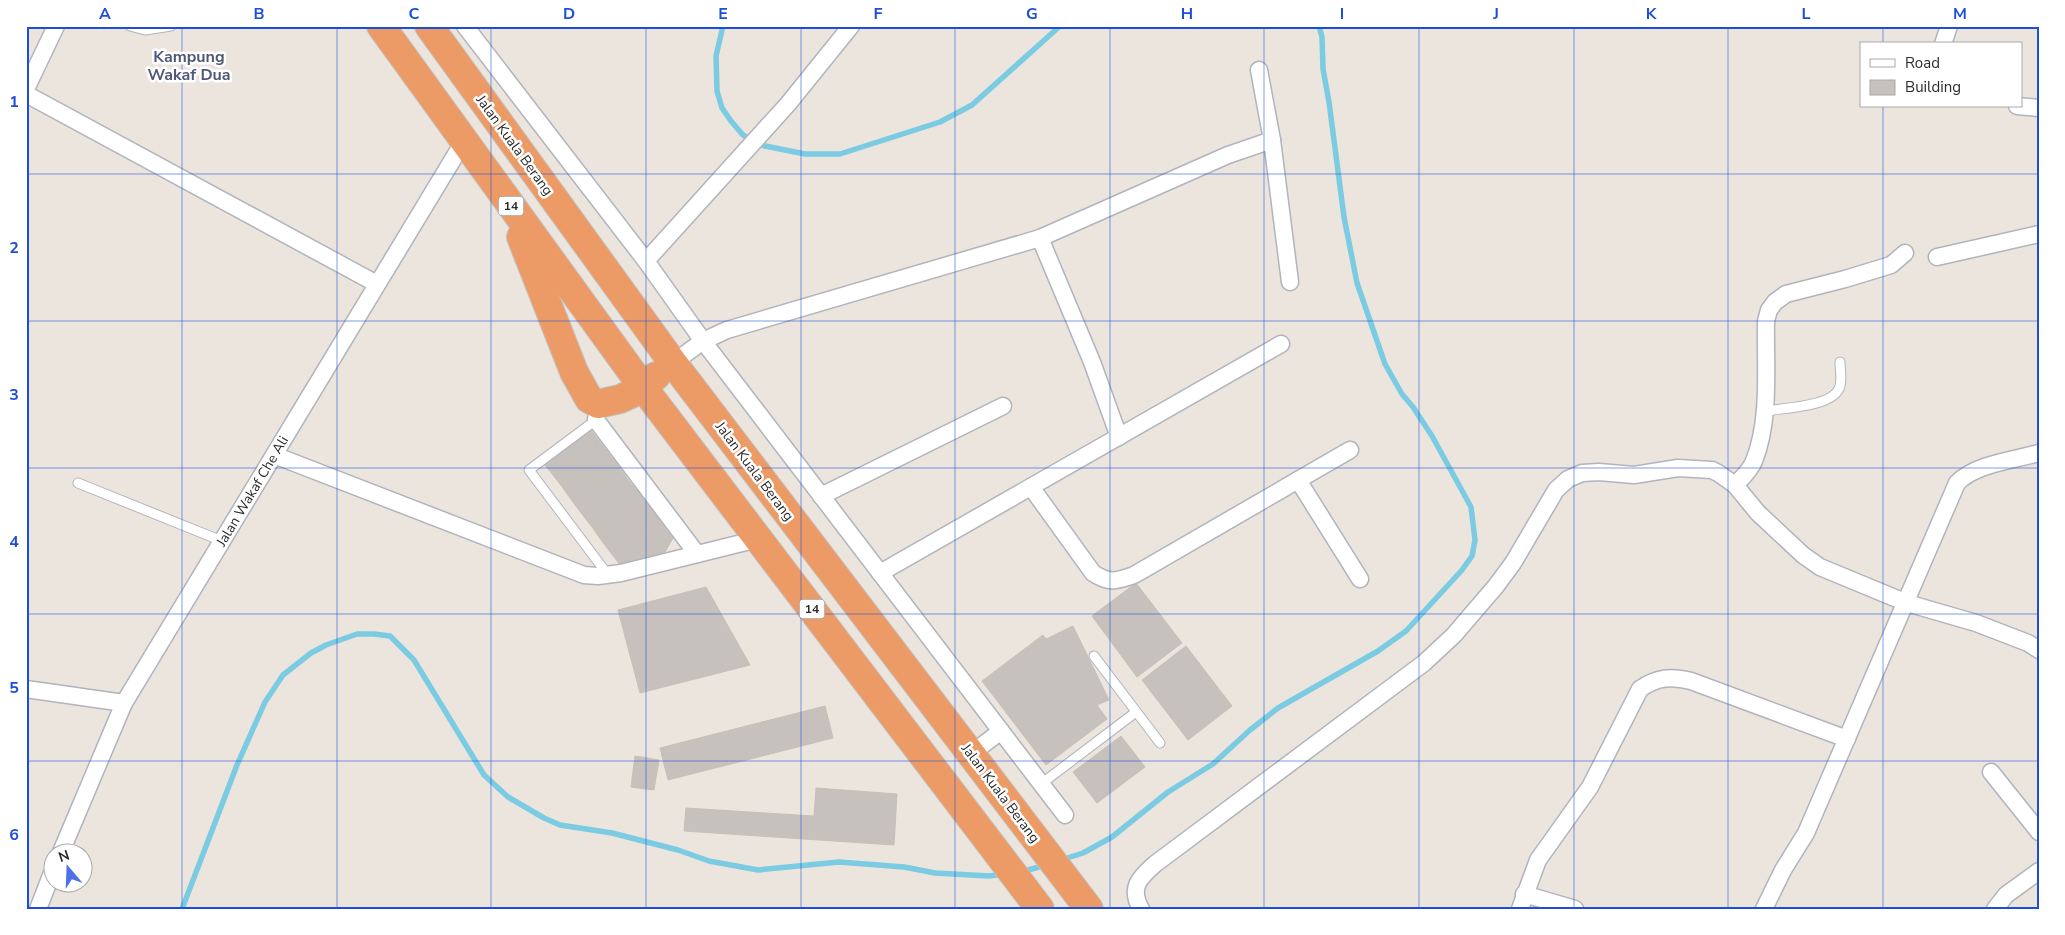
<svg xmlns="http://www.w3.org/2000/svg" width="2065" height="935" viewBox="0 0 2065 935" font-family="'Nunito Sans',sans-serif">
  <rect width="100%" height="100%" fill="#ebe5de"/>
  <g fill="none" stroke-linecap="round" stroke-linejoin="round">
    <g stroke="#7bcbe2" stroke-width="5.5">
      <polyline points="723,26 716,56 717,91 722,108 731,121 742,134 755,144 805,154 840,154 940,122 972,105 1060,26"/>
      <polyline points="1061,860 1083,853 1112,837 1168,792 1213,764 1250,730 1278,708 1378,651 1406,631 1462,570 1472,556 1475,540 1471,507 1432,436 1413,407 1402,394 1385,364 1357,283 1344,217 1329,102 1323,69 1322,37 1319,26"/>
      <polyline points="1021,872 1046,865"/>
      <polyline points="182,909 237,765 265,702 283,675 311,653 326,645 357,634 374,634 390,636 414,660 484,775 508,797 544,818 560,825 612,833 678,850 709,861 758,870 839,862 904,867 935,873 989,876 1004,874"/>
    </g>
  </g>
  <g fill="#c6c1bd" stroke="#c6c0b7">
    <polygon points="589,428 599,441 553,475 543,463"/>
    <polygon points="599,441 609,454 563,488 553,475"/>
    <polygon points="609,454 619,467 572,501 563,488"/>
    <polygon points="619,467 628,480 582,514 572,501"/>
    <polygon points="628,480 638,492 592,527 582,514"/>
    <polygon points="638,492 648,505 601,540 592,527"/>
    <polygon points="648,505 658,518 611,553 601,540"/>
    <polygon points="658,518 667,531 621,566 611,553"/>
    <polygon points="667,531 673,538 665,552 621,566"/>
    <polygon points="1136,583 1182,643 1137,677 1092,616"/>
    <polygon points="706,587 750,665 640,693 618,610"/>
    <polygon points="1073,626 1109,700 1097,705 1107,719 1046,765 982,681 1043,635 1046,639"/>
    <polygon points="1186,646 1232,706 1188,740 1142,680"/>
    <polygon points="825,706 833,738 668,780 660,748"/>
    <polygon points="1121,736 1145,767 1097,803 1073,772"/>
    <polygon points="635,756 659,760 654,790 631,787"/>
    <polygon points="816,788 897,794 894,845 684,831 686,808 814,816"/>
  </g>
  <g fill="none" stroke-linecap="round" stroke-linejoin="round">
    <defs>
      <g id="lane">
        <polyline points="130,26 145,30 171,26"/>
        <path d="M1765,411c18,-3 70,-4 75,-25 2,-8 0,-17 0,-24"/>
        <polyline points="596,420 529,470 608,575"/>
        <polyline points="78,483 222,541"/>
        <polyline points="1094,656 1160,743"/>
        <polyline points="1041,784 1136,712"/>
      </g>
      <g id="street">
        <polyline points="465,26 646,261 703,341 1065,815"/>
        <polyline points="1943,44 1949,26"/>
        <polyline points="1259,70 1272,140 1290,282"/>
        <polyline points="26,89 56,26"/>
        <polyline points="26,94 377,284"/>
        <polyline points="2017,106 2039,108"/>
        <polyline points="1040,238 1092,362 1119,437"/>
        <polyline points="1937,257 2039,234"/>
        <polyline points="646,261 788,104 851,26"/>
        <polyline points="673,363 703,341 727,330 1040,238 1228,155 1272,140"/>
        <polyline points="598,404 596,420 697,554"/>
        <polyline points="274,455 584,575 598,576 621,573 758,539"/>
        <polyline points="1298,480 1360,579"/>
        <path d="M1735,485c7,-7 15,-14 19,-24 17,-43 11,-95 12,-140l3,-11 6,-8 11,-8 59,-15 46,-14 14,-12"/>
        <path d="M1031,487l62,86c17,11 23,8 41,2l216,-125"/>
        <polyline points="821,496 1003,406"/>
        <polyline points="880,573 1281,344"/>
        <polyline points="26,689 124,703"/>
        <polyline points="971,754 1001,731"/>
        <polyline points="1991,772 2039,832"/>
        <polyline points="61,852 124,703 464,141"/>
        <polyline points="1524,894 1575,909"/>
        <polyline points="38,909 52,873"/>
        <path d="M1141,909c-12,-21 -2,-31 14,-45l269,-201 30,-28 42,-49 17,-23 43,-73 12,-11 14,-6 17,-1 35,3 44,-7 34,2 6,3 17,12 23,28 45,42 17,12 87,36 69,20 52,20 11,7"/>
        <path d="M1520,909l18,-49 52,-73 50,-98c17,-12 32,-13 51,-8l156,58"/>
        <path d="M1764,909l19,-39 23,-37 151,-350c18,-19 57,-23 82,-30"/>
        <polyline points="1995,909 2006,895 2039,871"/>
      </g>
      <g id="highway">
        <polyline points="381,26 642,386 1040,909"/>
        <polyline points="429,26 673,363 1089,909"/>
        <polyline points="521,237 574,372 589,399 598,404 620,399 631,394 656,376"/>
      </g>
    </defs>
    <use href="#lane" stroke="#b1b4bc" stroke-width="11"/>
    <use href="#street" stroke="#b1b4bc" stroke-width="19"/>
    <use href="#highway" stroke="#c3c3c3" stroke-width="30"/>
    <use href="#lane" stroke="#fff" stroke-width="9"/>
    <use href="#street" stroke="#fff" stroke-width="16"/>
    <use href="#highway" stroke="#ed9b66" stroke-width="28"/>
  </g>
  <path fill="none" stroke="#1d4ed8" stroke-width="1" stroke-opacity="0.55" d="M182,26v883M337,26v883M491,26v883M646,26v883M801,26v883M955,26v883M1110,26v883M1264,26v883M1419,26v883M1574,26v883M1728,26v883M1883,26v18M1883,106v803M26,174h2013M26,321h2013M26,468h2013M26,614h2013M26,761h2013"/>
  <g text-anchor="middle" stroke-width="5" stroke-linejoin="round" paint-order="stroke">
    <g fill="#fff" stroke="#6a6a6a" stroke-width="1">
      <rect x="498.5" y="196.5" width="25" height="19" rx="4"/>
      <rect x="799.5" y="599.5" width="25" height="19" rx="4"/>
    </g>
    <g font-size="12" font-weight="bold" fill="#2a2a2a">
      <text x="511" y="210">14</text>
      <text x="812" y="613">14</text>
    </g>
    <g font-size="14" fill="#2a2a2a" stroke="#fff">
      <text transform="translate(515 145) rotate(54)" y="5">Jalan Kuala Berang</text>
      <text transform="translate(755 471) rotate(53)" y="5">Jalan Kuala Berang</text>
      <text transform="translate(252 491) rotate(-59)" y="5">Jalan Wakaf Che Ali</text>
      <text transform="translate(1001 793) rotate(53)" y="5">Jalan Kuala Berang</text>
    </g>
    <g font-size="16" font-weight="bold" fill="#4f5876" stroke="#fff">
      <text x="189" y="62">Kampung<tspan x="189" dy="18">Wakaf Dua</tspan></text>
    </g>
  </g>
  <rect width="2065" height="935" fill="none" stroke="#ffffff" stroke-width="55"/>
  <rect x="1860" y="42" width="162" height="65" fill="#ffffff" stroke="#aaaaaa"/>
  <rect x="1870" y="59" width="25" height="8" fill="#ffffff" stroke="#aaaaaa"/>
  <text x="1905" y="68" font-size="15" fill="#2a2a2a">Road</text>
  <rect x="1870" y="80" width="25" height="15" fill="#c6c1bd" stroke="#aaaaaa"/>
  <text x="1905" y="92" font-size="15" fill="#2a2a2a">Building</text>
  <g transform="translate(68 868) rotate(341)"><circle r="24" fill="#ffffff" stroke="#aaaaaa"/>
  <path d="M0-4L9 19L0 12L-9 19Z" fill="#4e71e7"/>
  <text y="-8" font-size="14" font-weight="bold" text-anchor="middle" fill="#2a2a2a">N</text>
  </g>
  <rect x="28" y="28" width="2010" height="880" fill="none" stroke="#1d4ed8" stroke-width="2"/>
  <g font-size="16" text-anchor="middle" font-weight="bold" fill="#1d4ed8">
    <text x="105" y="19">A</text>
    <text x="259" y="19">B</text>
    <text x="414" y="19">C</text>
    <text x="569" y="19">D</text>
    <text x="723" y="19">E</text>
    <text x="878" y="19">F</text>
    <text x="1032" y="19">G</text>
    <text x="1187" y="19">H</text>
    <text x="1342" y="19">I</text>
    <text x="1496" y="19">J</text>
    <text x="1651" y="19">K</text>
    <text x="1806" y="19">L</text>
    <text x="1960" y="19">M</text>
    <text x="14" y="107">1</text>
    <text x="14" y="253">2</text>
    <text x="14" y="400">3</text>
    <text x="14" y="547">4</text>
    <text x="14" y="693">5</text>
    <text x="14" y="840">6</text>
  </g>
</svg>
